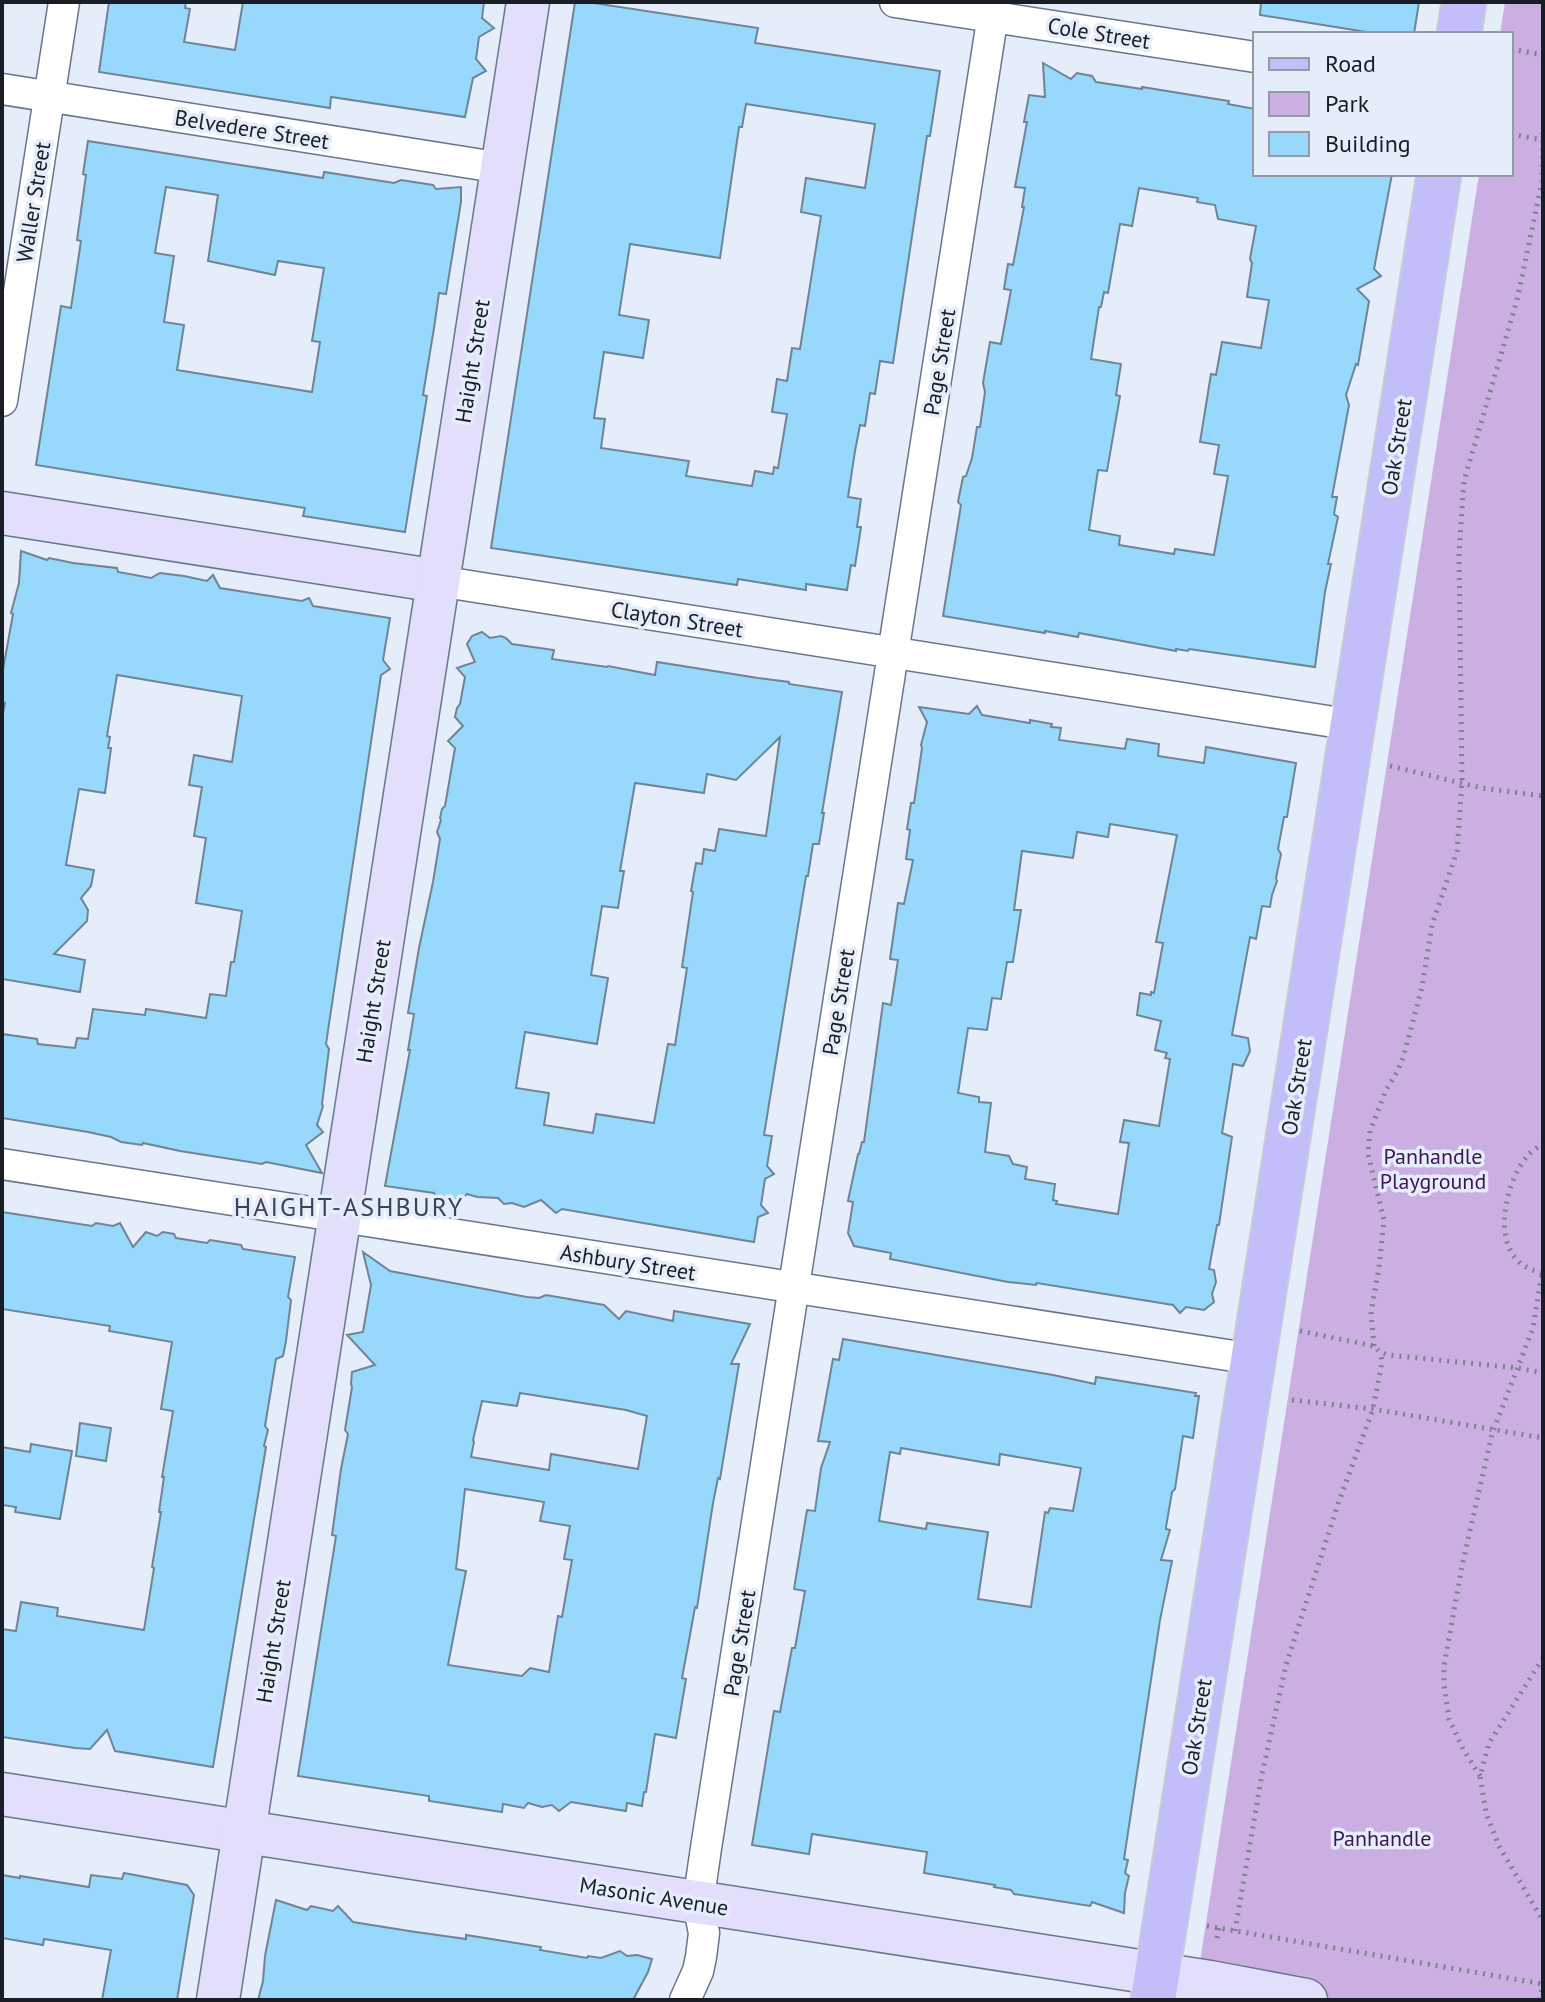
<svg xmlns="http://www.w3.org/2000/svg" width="1545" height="2002" viewBox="0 0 1545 2002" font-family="'PT Sans',sans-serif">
  <rect width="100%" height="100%" fill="#e5edfb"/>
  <polygon fill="#cbaee2" points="1505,2 1543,2 1543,2000 1194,2000 1479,174 1511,174 1511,34 1500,34"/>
  <g fill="#99d8fd" stroke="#6e8594" stroke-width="2" fill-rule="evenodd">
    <polygon points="109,2 186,2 185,8 190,9 184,42 235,50 243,2 484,2 482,18 494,28 479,37 476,59 486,71 473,78 465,117 331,97 330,108 99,72"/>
    <path d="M575,2h12l171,26 -3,15 185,28 -10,65h-3l-34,227 -13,-2 -5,33 -5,-1 -5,33 -5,-1 -5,26 -7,46 13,2 -4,28h4l-6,39 -4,-1 -4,25 -41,-6v6l-68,-11 -1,6 -246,-37zM746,104l129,20 -10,64 -59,-10 -5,34 20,4 -21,133 -8,-1 -5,33 -10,-2 -5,33 15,2 -9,54 -4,-1 -1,7 -18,-3 -3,15 -66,-10 3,-15 -88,-13 4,-29 -11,-1 10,-66 39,6 6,-38 -30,-5 11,-71 90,14 19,-131h3z"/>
    <polygon points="1261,2 1419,2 1414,34 1379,34 1260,15"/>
    <path d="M1043,63l28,16 6,-6 15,3 4,6 46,7v-2l68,11 19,3 -1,3 27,5v65h137l-18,95 7,7 -24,13 12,12 -11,64 -2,-1 -10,31 3,10 -17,92h5l-3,17 4,3 -10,47h3l-6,28 -10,75 -126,-18 -1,2 -12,-2v2l-97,-18 -1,4 -33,-6v2l-102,-17 18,-111 -3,-3 5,-25 3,-1 6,-18 5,-31h3l5,-35 -2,-9 7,-41 11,2 10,-54 -7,-1 4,-25 5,1 11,-58h-2l3,-19 -10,-1 12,-65h-3l5,-27 16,2zM1139,188l59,10 -1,4 18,3 3,14 38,7 -6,33 2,4 -5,34 22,3 -8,48 -39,-6 -6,33 -5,-1 -11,68 19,3 -5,29 14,2 -14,79 -39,-6 -1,5 -55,-9 1,-9 -31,-6 9,-60 9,1 13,-75 -4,-1 5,-31 -30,-5 8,-52h2l3,-15 4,1 12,-69 12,2z"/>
    <path d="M88,141l235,37 1,-6 70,11 7,-3 32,5 3,4 25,-2v15l-15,92 -7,-1 -5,35 -11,67 4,1 -22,136 -102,-16 2,-8 -269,-43 25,-159 10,2 10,-67 -4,-1 9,-65 -3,-1zM166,187l52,8 -10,66 67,14 3,-14 46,7 -12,73 8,1 -8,50 -135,-22 7,-45 -20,-3 10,-66 -19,-3z"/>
    <polygon points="21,551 47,560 49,558 73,563 117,568 118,572 151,578 160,573 184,576 207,581 213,575 220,588 302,601 309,598 313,606 390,618 383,660 390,669 381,675 326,1044 329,1049 322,1104 323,1106 317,1125 323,1132 306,1145 322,1173 266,1162 262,1164 180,1151 143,1143 142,1145 121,1142 111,1137 88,1132 2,1118 2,1034 37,1039 38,1044 75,1048 77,1038 88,1039 93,1009 145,1015 146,1009 206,1018 210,994 226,996 231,962 234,962 242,911 196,903 206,838 194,836 202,787 189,785 194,755 232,762 242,696 117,675 107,736 110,737 108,748 111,748 105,793 79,789 66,865 94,870 91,886 81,898 88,910 87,921 54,954 85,960 80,992 2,979 2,718 5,703 2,702 2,675 13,614 11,613 19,583"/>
    <path d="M482,632l8,6 11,-2 5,2 6,6 42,6 -2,9 55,8 1,-1 47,9 2,-13 101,16 31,4v2l53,8 -20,121h2l-5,31h-6l-5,32h-2l-42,259 8,1 -5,30 7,8 -9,5 -4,26 7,8 -10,4 -4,25 -192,-33 -6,4 -15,-13 -17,7 -12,-4 -8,1 -6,-6 -21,-1 -10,-3 -6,6 -26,-5 -1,-2 -49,-7 25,-136h-2l6,-36 -6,-1 11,-65 14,-66 7,-43 -3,-7 4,-12 -1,-2 2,-9 3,-3 10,-58 -7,-7 15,-15 -8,-9 2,-9 3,-4 5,-27 -8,-9 18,-6 -8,-18 5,-8zM780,737l-14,99 -47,-7 -4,22 -11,-2 -2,15 -6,-1 -5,28 2,1 -11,75 5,1 -12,77 -7,-1 -14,79 -58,-9 -3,19 -49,-8 5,-32 -33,-5 9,-56 72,12 11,-66 -17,-3 11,-69 16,2 6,-37h-4l15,-88 69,10 3,-19 29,6z"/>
    <path d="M977,706l5,9 48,8v-3l22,4 -1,3 10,1 -2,12 66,9 2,-10 32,5 -1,12 46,7 2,-16 90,16 -9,54h-3l-6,32 3,5 -5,24 1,3 -5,14 -2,12 -8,-1 -6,33 -6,-2 -18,98 16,3 2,13 -7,15 -10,-2 -11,69 10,4 -13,88h-2l-8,44 5,1 2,12 -4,12 2,8 -10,8 -18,-3 -6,6 -7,-8 -136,-22 -1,2 -28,-3 -118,-23 1,-6 -37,-7 -6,-13 5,-31 -5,-1 10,-47h1l3,-12h2l19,-139 8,2 7,-45 -8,-1 8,-56 6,1 9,-44 -7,-1 4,-29 -3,-1 4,-26h3l8,-55 -1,-3 6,-23 -8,-15 50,7zM1110,824l67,11 -21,107 7,1 -9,50 -3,-1v3l-11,-2 -3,22 24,6 -6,29 12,3 -2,5 5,1 -11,67 -35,-6 -4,22 9,1 -11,71 -62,-10 1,-3 -4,-1 2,-16 -30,-5 2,-12 -14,-3 -4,-8 -24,-4 6,-49 -12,-1v-5l-21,-4 10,-65 19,2 5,-32 9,1 6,-37h6l8,-52h-7l8,-59 51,7 4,-26 31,5z"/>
    <polygon points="2,1212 92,1226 96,1223 113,1226 120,1223 133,1247 146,1232 157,1236 163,1232 174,1234 176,1238 207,1243 210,1240 241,1245 243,1249 295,1257 288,1297 291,1300 286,1341 283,1356 276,1359 265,1426 268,1430 264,1446 266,1447 213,1767 115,1751 107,1730 90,1749 75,1748 2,1737 2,1629 16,1631 21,1602 58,1608 57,1616 144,1630 154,1568 152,1567 161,1512 159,1512 164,1477 162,1477 173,1411 161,1409 172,1342 109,1331 110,1326 2,1309"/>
    <path d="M363,1252l27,19 137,26 12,1 7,-3 58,10 15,14 7,-8 47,10 1,-10 76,13 -19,40h8l-19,115 -2,-1 -5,25 -16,105 -2,-1 -5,28 -8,43 4,1 -10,59 -21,-4 -9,58h-2l-2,14 -15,-3 -1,8 -55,-9 -12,9 -7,-6 -10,2 -14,-4 -4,5 -21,-4 -1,8 -73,-11v-5l-131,-20 38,-240 -4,-1 9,-66 7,-35 -3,-4 7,-43 -1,-3 1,-12 23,-7 -28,-30 16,-3 8,-47zM520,1393l106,17 21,6 -9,53 -87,-15 -2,16 -78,-13 3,-15 -1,-2 9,-39 35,5zM465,1489l79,13 -4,19 30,5 -6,33 8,1 -10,57 -4,-1 -9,56 -19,-4 -8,8 -74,-11 18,-94 -10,-2z"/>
    <path d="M843,1339l210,36 42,9 1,-7 100,16 -1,3h4l-6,42 -10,-2 -8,53 -3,3 -6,35v2l4,1 -9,30 11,1 -12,59 -36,239 4,1 -3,13 4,3 -4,17 -1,20 -32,-11 -2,4 -76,-12 -3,-4 -17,-3 1,-2 -71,-12 3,-21 -115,-18 -3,20 -57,-9 22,-134 6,1 12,-64h3l10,-57 -11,-2 13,-79 8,1 6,-43 9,-26 -12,-1 15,-82 6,1zM901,1448l98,17 1,-11 81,14 -8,43 -23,-3 -2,5 -3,-1 -14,95 -53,-8 10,-67 -61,-9 -1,6 -47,-8 11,-69 10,2z"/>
    <polygon points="80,1423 111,1428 106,1461 76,1456"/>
    <polygon points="31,1444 72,1451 60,1519 15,1512 16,1507 2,1505 2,1447 30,1452"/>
    <polygon points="124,1873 187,1885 194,1895 177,2000 102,2000 111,1950 44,1939 43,1945 2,1938 2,1875 20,1878 20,1876 89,1887 91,1875 122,1879"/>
    <polygon points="276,1900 307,1910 311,1906 333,1911 338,1906 353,1922 409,1931 466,1939 466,1935 541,1947 540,1950 587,1958 588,1956 601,1958 620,1951 627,1956 637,1955 652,1959 648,1972 633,2000 258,2000 263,1981 265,1956"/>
  </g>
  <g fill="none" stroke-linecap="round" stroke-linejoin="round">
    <defs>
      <g id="street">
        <polyline points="895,2 1255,57"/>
        <polyline points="2,89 502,168"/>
        <polyline points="2,401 64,2"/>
        <polyline points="438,581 1353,725"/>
        <polyline points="2,1164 1253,1359"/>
        <polyline points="685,2000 698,1971 701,1957 704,1933 698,1903 706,1848 995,2"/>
      </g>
      <g id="secondary">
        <polyline points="2,513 438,581"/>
        <polyline points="2,1794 1210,1982 1306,2000"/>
        <polyline points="218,2000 528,2"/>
      </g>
      <g id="primary">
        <polyline points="1459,34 1464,2"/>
        <polyline points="1153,2000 1439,174"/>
      </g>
    </defs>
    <use href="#street" stroke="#69768a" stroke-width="33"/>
    <use href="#secondary" stroke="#69768a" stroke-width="45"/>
    <use href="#primary" stroke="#cccecf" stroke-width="47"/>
    <g stroke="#7c828d" stroke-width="5" stroke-dasharray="2 6" stroke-linecap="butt">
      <polyline points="1511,49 1543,55"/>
      <polyline points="1511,134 1542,140"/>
      <polyline points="1390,766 1482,788 1543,796"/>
      <path d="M1542,1273c-8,-2 -16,-5 -23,-11 -27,-25 -12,-83 9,-107 4,-4 10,-8 15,-12"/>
      <polyline points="1300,1331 1374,1346 1380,1352 1388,1355 1518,1368 1543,1373"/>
      <polyline points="1374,1346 1371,1312 1379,1268 1384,1220 1368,1154 1370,1131 1386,1090 1397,1072 1403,1058 1422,987 1432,925 1457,851 1462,782 1459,553 1464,481 1517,300 1542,182 1543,128"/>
      <polyline points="1292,1400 1373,1409 1543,1438"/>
      <polyline points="1543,1658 1489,1743 1480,1776 1486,1813 1499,1846 1543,1921"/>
      <polyline points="1480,1776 1463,1749 1449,1719 1444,1684 1444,1666 1462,1566 1492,1434 1533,1328 1542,1273"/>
      <polyline points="1207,1926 1543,1984"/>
      <polyline points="1235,1931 1262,1774 1286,1665 1338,1504 1373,1409 1382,1362 1380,1352"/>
      <polyline points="1217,1938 1219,1928"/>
      <polyline points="1540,2000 1543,1983"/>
    </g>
    <use href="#street" stroke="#fff" stroke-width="30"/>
    <use href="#secondary" stroke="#e1dffc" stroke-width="42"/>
    <use href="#primary" stroke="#c2befa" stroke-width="44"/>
  </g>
  <g text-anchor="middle" stroke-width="7" stroke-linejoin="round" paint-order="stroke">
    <g font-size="22" fill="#191e26" stroke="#e5edfb">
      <text transform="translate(1099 33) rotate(9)" y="8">Cole Street</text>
      <text transform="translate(252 129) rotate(9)" y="8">Belvedere Street</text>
      <text transform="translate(33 202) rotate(-81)" y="8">Waller Street</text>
      <text transform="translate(472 361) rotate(-81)" y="8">Haight Street</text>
      <text transform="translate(939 362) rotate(-81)" y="8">Page Street</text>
      <text transform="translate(1396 447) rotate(-81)" y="8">Oak Street</text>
      <text transform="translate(677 619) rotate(9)" y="8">Clayton Street</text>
      <text transform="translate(373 1001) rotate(-81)" y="8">Haight Street</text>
      <text transform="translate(838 1002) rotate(-81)" y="8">Page Street</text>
      <text transform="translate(1296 1087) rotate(-81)" y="8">Oak Street</text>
      <text transform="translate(628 1262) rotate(9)" y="8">Ashbury Street</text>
      <text transform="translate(273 1641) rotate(-81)" y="8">Haight Street</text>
      <text transform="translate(739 1643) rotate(-81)" y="8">Page Street</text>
      <text transform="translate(1196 1727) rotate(-81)" y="8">Oak Street</text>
      <text transform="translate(654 1896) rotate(9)" y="8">Masonic Avenue</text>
    </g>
    <g font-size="22" fill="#3e1655" stroke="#e5edfb">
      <text x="1433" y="1164">Panhandle<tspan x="1433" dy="25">Playground</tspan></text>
      <text x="1382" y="1846">Panhandle</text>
    </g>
    <g font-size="26" letter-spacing="2" fill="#394456" stroke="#e5edfb">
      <text x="349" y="1216">HAIGHT-ASHBURY</text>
    </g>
  </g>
  <rect width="1545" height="2002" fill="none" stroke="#191e26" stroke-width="8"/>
  <rect x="1253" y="32" width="260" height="144" fill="#e5edfb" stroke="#939aa6" stroke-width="2"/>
  <rect x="1269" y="58" width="40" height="12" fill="#c2befa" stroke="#939aa6" stroke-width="2"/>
  <text x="1325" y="72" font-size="24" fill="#191e26">Road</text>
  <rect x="1269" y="92" width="40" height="24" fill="#cbaee2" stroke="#939aa6" stroke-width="2"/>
  <text x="1325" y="112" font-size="24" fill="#191e26">Park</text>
  <rect x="1269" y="132" width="40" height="24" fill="#99d8fd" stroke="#939aa6" stroke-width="2"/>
  <text x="1325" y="152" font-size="24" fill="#191e26">Building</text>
</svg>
